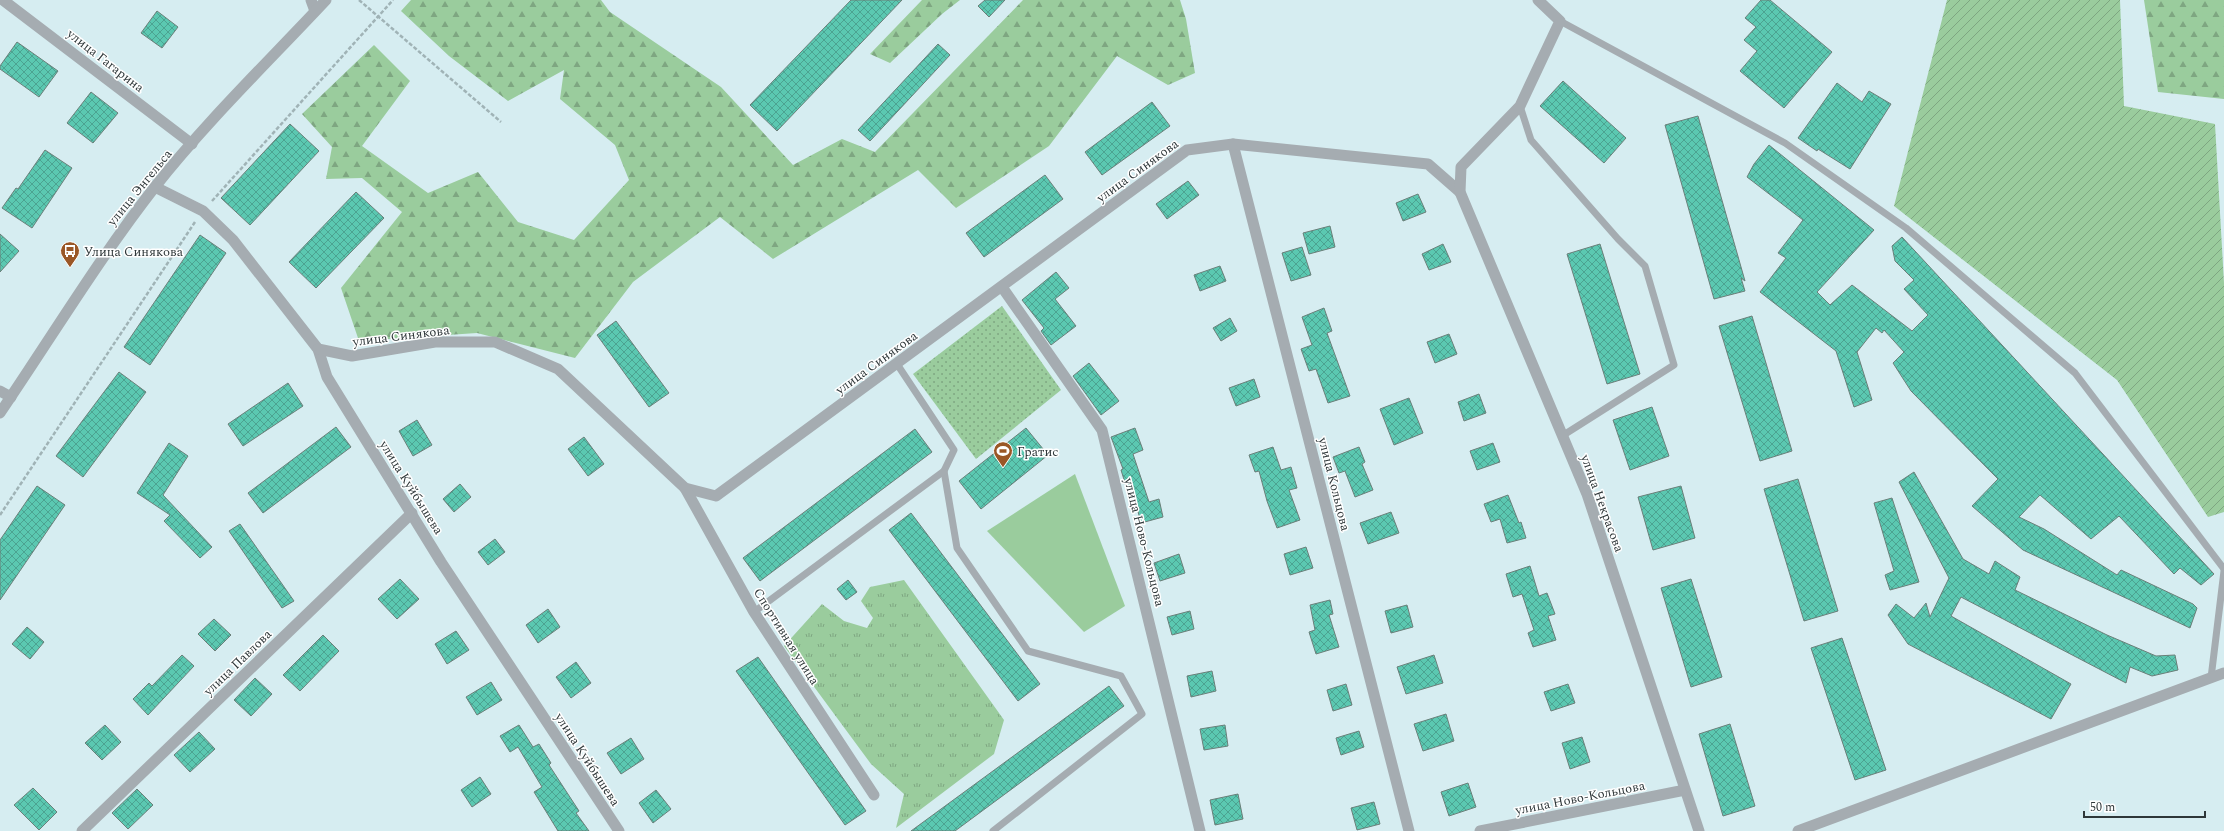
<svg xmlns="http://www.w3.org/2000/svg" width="2224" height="831" viewBox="0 0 2224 831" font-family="Spectral,serif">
  <defs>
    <pattern id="grass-tufts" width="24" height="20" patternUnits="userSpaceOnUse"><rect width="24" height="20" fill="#9acc9d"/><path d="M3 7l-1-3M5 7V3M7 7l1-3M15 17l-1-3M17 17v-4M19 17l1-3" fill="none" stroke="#7ea681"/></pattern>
    <pattern id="forest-firs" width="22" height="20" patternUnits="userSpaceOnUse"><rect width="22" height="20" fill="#9acc9d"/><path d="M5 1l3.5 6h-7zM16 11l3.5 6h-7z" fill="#7ea681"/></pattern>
    <pattern id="park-dots" width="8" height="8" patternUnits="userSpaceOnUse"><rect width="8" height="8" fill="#9acc9d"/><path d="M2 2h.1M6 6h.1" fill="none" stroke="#7ea681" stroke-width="1.8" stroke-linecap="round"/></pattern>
    <pattern id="garden-furrows" width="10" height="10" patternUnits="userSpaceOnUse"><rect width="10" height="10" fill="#9acc9d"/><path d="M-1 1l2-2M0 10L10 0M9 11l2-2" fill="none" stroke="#7ea681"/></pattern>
    <pattern id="building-cross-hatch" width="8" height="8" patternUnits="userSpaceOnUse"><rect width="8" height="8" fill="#5bc8b1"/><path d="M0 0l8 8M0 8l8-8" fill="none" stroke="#4ca391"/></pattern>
  </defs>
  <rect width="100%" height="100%" fill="#d6edf1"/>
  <polygon fill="url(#grass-tufts)" points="904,580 1004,720 994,754 896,828 904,794 871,764 784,646 822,604 844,621 867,628 873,618 861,601 870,587"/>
  <g fill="url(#forest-firs)">
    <polygon points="411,0 601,0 610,12 721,87 793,165 842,139 875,152 1023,0 1180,0 1186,19 1195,73 1168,85 1117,56 1049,146 956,208 918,170 773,259 720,217 633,282 575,358 477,333 359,341 341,288 402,212 362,178 326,179 332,147 302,114 374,45 410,81 362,146 428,193 478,172 518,222 574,240 629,180 615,145 560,99 564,70 508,101 449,56 401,11"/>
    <polygon points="922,0 960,0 942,14 890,63 870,54"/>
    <polygon points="2144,0 2224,0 2224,99 2158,92"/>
  </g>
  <polygon fill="url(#park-dots)" points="1002,306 1061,390 976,459 913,374"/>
  <polygon fill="url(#garden-furrows)" points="1947,0 2120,0 2124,106 2215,124 2224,283 2224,512 2208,517 2117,380 1894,206"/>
  <polygon fill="#9acc9d" points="1075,474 1125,606 1084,632 987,531"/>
  <g fill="url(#building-cross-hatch)" stroke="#6a7f79">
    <polygon points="851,0 902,0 777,131 750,105"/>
    <polygon points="985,0 1005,0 989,17 978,6"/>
    <polygon points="1761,0 1770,0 1832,52 1784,108 1740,71 1757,51 1744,40 1756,27 1745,18"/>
    <polygon points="157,11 178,27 162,48 141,33"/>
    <polygon points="17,42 58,71 39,97 0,69 0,66"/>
    <polygon points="938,44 950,55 870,141 858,130"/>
    <polygon points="1563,81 1626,138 1604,163 1540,106"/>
    <polygon points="1837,83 1862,102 1869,91 1891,104 1850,169 1818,149 1817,151 1798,138"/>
    <polygon points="91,92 118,113 93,143 67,123"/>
    <polygon points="1152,102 1170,126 1102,175 1085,152"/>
    <polygon points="1698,116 1745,281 1741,278 1745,291 1714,299 1665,125"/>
    <polygon points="290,124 319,151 250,225 221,198"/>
    <polygon points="1769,145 1874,230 1817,292 1830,305 1852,285 1912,331 1928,315 1904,289 1914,280 1895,261 1892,246 1902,237 2214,574 2201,585 2180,568 2174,574 2119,516 2091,539 2040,495 2019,517 2044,529 2117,575 2121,570 2193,604 2197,608 2190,628 2023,550 1972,506 1998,479 1911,391 1893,363 1904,352 1884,330 1882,333 1876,328 1857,352 1872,400 1854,407 1836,351 1760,292 1786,258 1778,253 1803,220 1747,177 1754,164"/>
    <polygon points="45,150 72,168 32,228 2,208 16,188 18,189"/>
    <polygon points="1045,175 1063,199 984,257 966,233"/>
    <polygon points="1188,181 1199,195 1167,219 1156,204"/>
    <polygon points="356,192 384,218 316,288 289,262"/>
    <polygon points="1418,194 1426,212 1403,221 1396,203"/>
    <polygon points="1330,226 1335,247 1309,254 1303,233"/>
    <polygon points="0,234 19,251 0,272"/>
    <polygon points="200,235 226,253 150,365 124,347"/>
    <polygon points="1443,244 1451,262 1429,270 1422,254"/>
    <polygon points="1600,244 1640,374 1607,384 1567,254"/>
    <polygon points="1302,247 1311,275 1291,281 1282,253"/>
    <polygon points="1220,266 1226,281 1200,291 1194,275"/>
    <polygon points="1056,272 1069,288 1055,299 1076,326 1051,345 1041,331 1044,328 1022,300"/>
    <polygon points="1324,308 1332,331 1327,333 1350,396 1328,403 1316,369 1309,371 1301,349 1312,345 1302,317"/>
    <polygon points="1752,316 1792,451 1760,461 1719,326"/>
    <polygon points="1230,318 1237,331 1221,341 1213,328"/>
    <polygon points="616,321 669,393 649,407 597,335"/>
    <polygon points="1449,334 1457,354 1435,363 1427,342"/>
    <polygon points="1089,363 1119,401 1101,415 1073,376"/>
    <polygon points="119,372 146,392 83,477 56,456"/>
    <polygon points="1254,379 1260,397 1236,406 1229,388"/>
    <polygon points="288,383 303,406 243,446 228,424"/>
    <polygon points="1479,394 1486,413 1464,421 1458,402"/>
    <polygon points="1409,398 1423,433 1394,445 1380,409"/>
    <polygon points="1652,407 1669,456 1630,470 1613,420"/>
    <polygon points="417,420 432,445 413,456 399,431"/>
    <polygon points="336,427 351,447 263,513 248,493"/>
    <polygon points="1026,428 1048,455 981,509 959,481"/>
    <polygon points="1135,428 1143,450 1133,454 1149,502 1159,499 1163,517 1141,523 1131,485 1126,486 1121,470 1123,469 1111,437"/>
    <polygon points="915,429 932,452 760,581 743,558"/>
    <polygon points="584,437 604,464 588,476 568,449"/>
    <polygon points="169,443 188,456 163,495 212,547 200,558 164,521 170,515 137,493"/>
    <polygon points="1493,443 1500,462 1477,470 1470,451"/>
    <polygon points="1273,447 1281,470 1291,467 1297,488 1289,490 1300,520 1277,528 1267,501 1259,471 1255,472 1249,455"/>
    <polygon points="1359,447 1365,462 1362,464 1373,490 1355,497 1345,471 1339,473 1333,457"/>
    <polygon points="1914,472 1963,559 1989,574 1995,561 2020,577 2015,590 2107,635 2156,656 2175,655 2178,670 2152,676 2130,667 2126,683 1961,597 1951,616 2071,684 2051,719 1908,644 1888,615 1896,604 1914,618 1926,603 1930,617 1949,578 1899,482"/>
    <polygon points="1798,479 1838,611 1804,621 1764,489"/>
    <polygon points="460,484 471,497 454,512 443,499"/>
    <polygon points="37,486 65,505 0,600 0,540"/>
    <polygon points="1681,486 1695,538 1653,550 1638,497"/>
    <polygon points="1508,495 1519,523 1521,522 1526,538 1507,543 1500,519 1491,522 1484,504"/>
    <polygon points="1892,498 1919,582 1890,590 1885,575 1894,571 1874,503"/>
    <polygon points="1391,512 1399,533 1368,544 1360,523"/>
    <polygon points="911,513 1040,684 1018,701 889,530"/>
    <polygon points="240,524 294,601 282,608 229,531"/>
    <polygon points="495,539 505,552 488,565 478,552"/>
    <polygon points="1306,547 1313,568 1290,575 1284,554"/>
    <polygon points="1179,554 1185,573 1160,581 1154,563"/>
    <polygon points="1530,566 1539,596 1547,593 1555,614 1548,616 1556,640 1533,647 1528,633 1534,630 1522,594 1513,597 1506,574"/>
    <polygon points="400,579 419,599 397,619 378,599"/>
    <polygon points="1691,579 1722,677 1691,687 1661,588"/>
    <polygon points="848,580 857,592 846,600 837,589"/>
    <polygon points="1330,600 1333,614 1329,615 1339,647 1316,654 1309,632 1315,630 1310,605"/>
    <polygon points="1407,605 1413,627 1391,633 1385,611"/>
    <polygon points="548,609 560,627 538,643 526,625"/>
    <polygon points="1190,611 1194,629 1172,635 1167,617"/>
    <polygon points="214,619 231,635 215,651 198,634"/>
    <polygon points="27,627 44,642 30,659 12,644"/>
    <polygon points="456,631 469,650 447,664 435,644"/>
    <polygon points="323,635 339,651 300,691 283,675"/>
    <polygon points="1842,638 1886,770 1855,780 1811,648"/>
    <polygon points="182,655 194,666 148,715 133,699 149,683 152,686"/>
    <polygon points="1434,655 1443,683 1406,694 1397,667"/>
    <polygon points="758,657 866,811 845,825 736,671"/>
    <polygon points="576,662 591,683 571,698 556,677"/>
    <polygon points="1212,671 1216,691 1191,697 1187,676"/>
    <polygon points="255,678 272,694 251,716 234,700"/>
    <polygon points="491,682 502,700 477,715 466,697"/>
    <polygon points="1346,684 1352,705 1333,711 1327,690"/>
    <polygon points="1568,684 1575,703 1551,711 1544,692"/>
    <polygon points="1109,686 1124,706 955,831 911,831"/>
    <polygon points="1446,714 1454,741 1423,751 1414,724"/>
    <polygon points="1730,724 1755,806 1723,816 1699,734"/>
    <polygon points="105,725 121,742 102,760 85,743"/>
    <polygon points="519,725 533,747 539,744 551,763 549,765 579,811 576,813 589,831 558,831 534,792 542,787 518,747 510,752 500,736"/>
    <polygon points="1225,725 1228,746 1204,750 1200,729"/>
    <polygon points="1359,731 1364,747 1341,755 1336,738"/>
    <polygon points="199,732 215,749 190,772 174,755"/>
    <polygon points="1582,737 1590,762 1570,769 1562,743"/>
    <polygon points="631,738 644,759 621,774 607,753"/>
    <polygon points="480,777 491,794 472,807 461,790"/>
    <polygon points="1468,783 1476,807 1449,816 1441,792"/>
    <polygon points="33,788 57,812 39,830 14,805"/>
    <polygon points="137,789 153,805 128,829 112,813"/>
    <polygon points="656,790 671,809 653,823 639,803"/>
    <polygon points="1238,794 1243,819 1215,825 1210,800"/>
    <polygon points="1374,802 1380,824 1357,830 1351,808"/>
  </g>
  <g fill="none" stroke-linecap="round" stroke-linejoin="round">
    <g stroke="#a0b3b6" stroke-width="2.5" stroke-dasharray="4 2" stroke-linecap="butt">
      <polyline points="359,0 501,122"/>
      <polyline points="212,201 393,0"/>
      <polyline points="0,515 195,222"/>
    </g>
    <g stroke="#a5acb1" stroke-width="7">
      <polyline points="1560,21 1785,143 1906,228 2075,373 2224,569"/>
      <polyline points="1520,106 1531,140 1618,239 1645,266 1674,365 1562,436"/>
      <polyline points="897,364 954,450 944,471 957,548 1028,651 1121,676 1142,714 993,831"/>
      <polyline points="754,612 944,471"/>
      <polyline points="2211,678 2224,571"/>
    </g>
    <g stroke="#a5acb1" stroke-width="11">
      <polyline points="3,0 192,144"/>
      <polyline points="311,0 315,11"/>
      <polyline points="1233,144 1409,831"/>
      <polyline points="155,187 203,211 233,240 318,349 327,377 441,562 619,831"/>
      <polyline points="1002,287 1102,430 1200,831"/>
      <polyline points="318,349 352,356 435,342 495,342 558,369 685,488 716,496 1187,150 1233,144 1428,164 1460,192"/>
      <polyline points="0,391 11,397"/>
      <polyline points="685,488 754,612 874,795"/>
      <polyline points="82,831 412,513"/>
      <polyline points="1480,831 1685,790"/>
      <polyline points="1798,831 2224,673"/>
    </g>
    <g stroke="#a5acb1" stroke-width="11">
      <polyline points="1538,0 1560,21 1520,106 1461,167 1460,192 1587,494 1699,831"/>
      <path d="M0,413c51,-75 98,-153 154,-225 52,-66 114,-126 172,-188"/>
    </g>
  </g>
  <defs>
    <symbol id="bus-pin" viewBox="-11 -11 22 30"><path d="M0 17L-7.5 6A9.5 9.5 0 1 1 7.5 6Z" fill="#9a5726" stroke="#fff"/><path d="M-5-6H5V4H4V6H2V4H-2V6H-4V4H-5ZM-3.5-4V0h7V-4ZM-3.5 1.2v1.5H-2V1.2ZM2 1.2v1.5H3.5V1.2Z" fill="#fff"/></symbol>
    <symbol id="stadium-pin" viewBox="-11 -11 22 30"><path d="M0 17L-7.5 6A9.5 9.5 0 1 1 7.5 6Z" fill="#9a5726" stroke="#fff"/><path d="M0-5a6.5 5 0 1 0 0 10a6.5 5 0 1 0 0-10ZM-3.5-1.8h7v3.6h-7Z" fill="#fff"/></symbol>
  </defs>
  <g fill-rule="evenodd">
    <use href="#bus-pin" x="59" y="240" width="22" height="30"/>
    <use href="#stadium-pin" x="992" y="440" width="22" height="30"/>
  </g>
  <g text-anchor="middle" stroke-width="3" stroke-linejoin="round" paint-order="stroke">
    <g font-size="13" fill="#2e3739" stroke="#fff">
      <text transform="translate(106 60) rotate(38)" y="5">улица Гагарина</text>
      <text transform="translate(1137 170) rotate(-36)" y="5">улица Синякова</text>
      <text transform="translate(139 187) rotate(-51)" y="5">улица Энгельса</text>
      <text transform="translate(401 335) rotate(-7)" y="5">улица Синякова</text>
      <text transform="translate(876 362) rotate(-36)" y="5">улица Синякова</text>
      <text transform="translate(1335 484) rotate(76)" y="5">улица Кольцова</text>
      <text transform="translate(412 487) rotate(58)" y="5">улица Куйбышева</text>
      <text transform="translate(1603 503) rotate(70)" y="5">улица Некрасова</text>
      <text transform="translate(1145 542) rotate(76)" y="5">улица Ново-Кольцова</text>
      <text transform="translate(787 636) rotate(58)" y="5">Спортивная улица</text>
      <text transform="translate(237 662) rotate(-44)" y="5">улица Павлова</text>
      <text transform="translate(588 759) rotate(57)" y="5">улица Куйбышева</text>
      <text transform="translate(1580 797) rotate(-11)" y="5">улица Ново-Кольцова</text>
    </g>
    <g font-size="13" fill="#2e3739" stroke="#fff" text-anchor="start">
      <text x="84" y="256">Улица Синякова</text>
      <text x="1017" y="456">Гратис</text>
    </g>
  </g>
  <path d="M2084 811v6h121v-6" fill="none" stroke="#2e3739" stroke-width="2"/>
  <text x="2090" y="811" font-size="12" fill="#2e3739" stroke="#ffffff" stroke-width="3" paint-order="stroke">50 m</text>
</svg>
